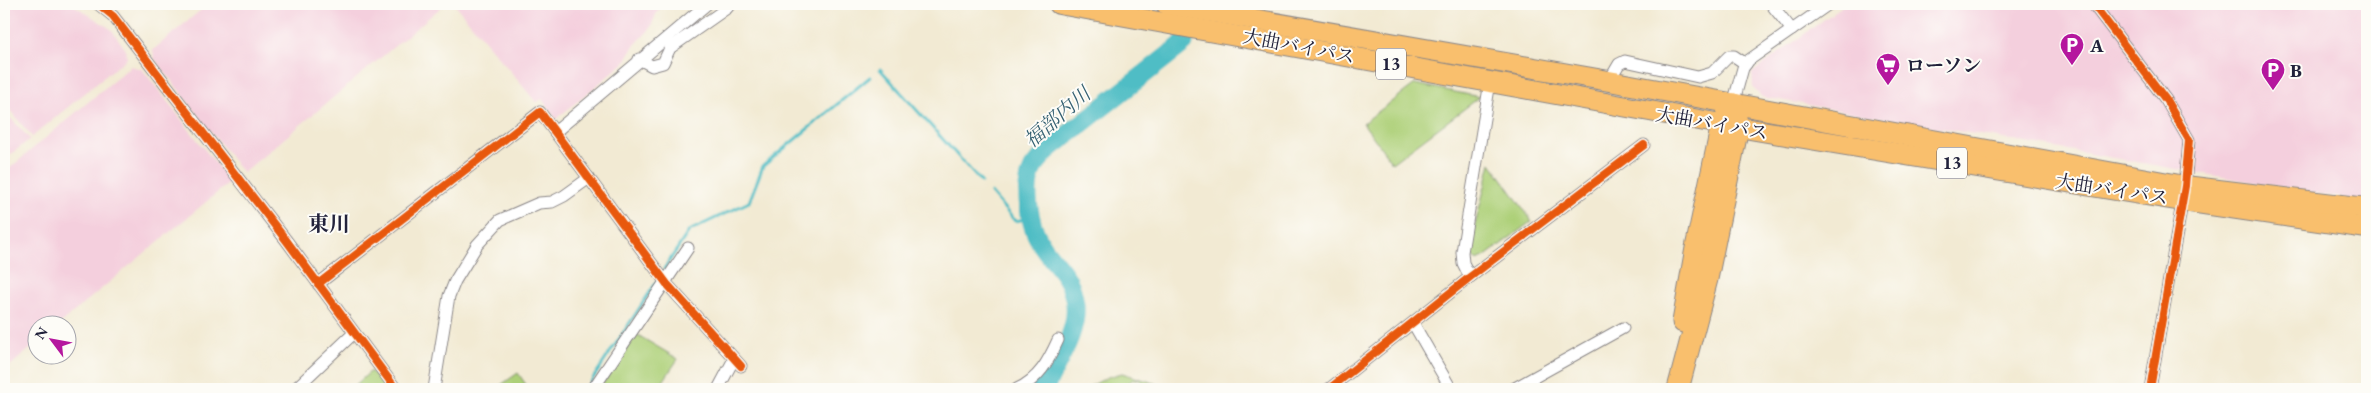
<svg xmlns="http://www.w3.org/2000/svg" width="2371" height="393" viewBox="0 0 2371 393" font-family="'EB Garamond','Noto Serif JP',serif">
  <rect width="100%" height="100%" fill="#fdfcf7"/>
  <filter id="ink" filterUnits="userSpaceOnUse"><feTurbulence type="fractalNoise" baseFrequency=".02" numOctaves="2"/><feDisplacementMap in="SourceGraphic" scale="10" xChannelSelector="R" yChannelSelector="G"/><feConvolveMatrix kernelMatrix="1 2 1 2 8 2 1 2 1" color-interpolation-filters="sRGB"/></filter>
  <filter id="wash" filterUnits="userSpaceOnUse"><feTurbulence type="fractalNoise" baseFrequency=".0096" numOctaves="4" result="noise"/><feDisplacementMap in="SourceGraphic" scale="20" xChannelSelector="R" yChannelSelector="G"/><feGaussianBlur stdDeviation="1.12" result="paint"/><feColorMatrix in="noise" values="0 0 0 0 0 0 0 0 0 0 0 0 0 0 0 0 0 1.4 0 .05"/><feComposite in="paint" operator="in"/></filter>
  <g filter="url(#wash)">
    <rect width="100%" height="100%" fill="#f2ead3"/>
    <g fill="#f4cfdd">
      <polygon points="4,4 72,4 111,29 126,50 127,58 32,137 4,103"/>
      <polygon points="208,4 445,4 243,173 154,58 153,50"/>
      <polygon points="457,4 665,4 657,12 650,29 633,47 625,62 556,119 542,99 536,102 455,5"/>
      <polygon points="1845,4 2367,4 2367,202 1762,97 1753,88 1752,73"/>
      <polygon points="131,66 142,69 230,182 58,325 38,326 37,343 4,371 4,173"/>
      <polygon points="4,111 30,139 4,160"/>
    </g>
    <g fill="#add078" stroke="#68795a">
      <polygon points="1415,84 1480,97 1392,163 1363,123"/>
      <polygon points="1491,163 1532,221 1484,257 1477,260 1471,255 1469,248"/>
      <polygon points="636,334 678,359 658,389 599,389"/>
      <polygon points="371,371 388,389 351,389"/>
      <polygon points="518,373 529,389 495,389"/>
      <polygon points="1122,373 1154,383 1165,389 1150,389 1138,379 1132,380 1121,389 1085,389 1108,377"/>
    </g>
    <g fill="none" stroke-linecap="round" stroke-linejoin="round">
      <g stroke="#4fbdc5" stroke-width="3">
        <polyline points="880,69 981,182"/>
        <polyline points="991,193 1015,221 1030,218"/>
        <polyline points="664,269 689,231 749,202 763,166 870,77"/>
        <polyline points="586,389 656,283"/>
      </g>
      <path stroke="#4fbdc5" stroke-width="19" d="M1041,389l7,-7c11,-23 30,-51 27,-78 -4,-32 -21,-38 -35,-62 -11,-19 -17,-54 -7,-74 4,-6 10,-12 15,-18l136,-107"/>
    </g>
  </g>
  <g filter="url(#ink)">
    <g fill="none" stroke-linecap="round" stroke-linejoin="round">
      <defs>
        <g id="minor">
          <polyline points="98,4 113,16 286,240 396,389"/>
          <polyline points="1771,4 1792,30"/>
          <polyline points="2093,4 2166,100 2189,140 2185,186 2150,389"/>
          <polyline points="639,59 652,66 663,63 670,48 727,8 730,4"/>
          <polyline points="1609,81 1619,64 1625,61 1698,77 1712,73 1729,56 1734,56 1746,64"/>
          <polyline points="1733,104 1743,68 1749,60 1829,4"/>
          <polyline points="555,132 707,4"/>
          <polyline points="1470,277 1463,263 1462,252 1490,82"/>
          <polyline points="318,284 540,112 667,284 741,366"/>
          <polyline points="1413,323 1451,389"/>
          <polyline points="295,389 354,333"/>
          <polyline points="434,389 449,296 455,281 477,245 500,220 539,203 552,202 564,196 589,178"/>
          <polyline points="593,389 688,248"/>
          <polyline points="718,389 734,359"/>
          <path d="M1017,389c22,-10 31,-27 41,-49"/>
          <polyline points="1329,389 1470,277 1644,145"/>
          <polyline points="1513,389 1623,328"/>
        </g>
        <g id="trunk">
          <polyline points="1059,4 1738,127 2182,201 2367,228"/>
          <polyline points="1166,4 1609,81 2185,186 2367,208"/>
        </g>
        <g id="motorway">
          <polyline points="1683,322 1696,248 1722,124 1733,104"/>
          <polyline points="1678,389 1707,279 1738,127 1733,104"/>
        </g>
      </defs>
      <use href="#minor" stroke="#8a8687" stroke-width="13"/>
      <use href="#trunk" stroke="#8a8687" stroke-width="22"/>
      <use href="#motorway" stroke="#8a8687" stroke-width="23"/>
      <use href="#minor" stroke="#fff" stroke-width="11"/>
      <use href="#trunk" stroke="#f9bf6d" stroke-width="20"/>
      <use href="#motorway" stroke="#f9bf6d" stroke-width="21"/>
      <defs>
        <g id="cycleway">
          <polyline points="98,4 113,16 286,240 396,389"/>
          <polyline points="2093,4 2166,100 2189,140 2185,186 2150,389"/>
          <polyline points="318,284 540,112 667,284 741,366"/>
          <polyline points="1329,389 1470,277 1644,145"/>
        </g>
      </defs>
      <use href="#cycleway" stroke="#fdfcf7" stroke-width="11"/>
      <use href="#cycleway" stroke="#e8590c" stroke-width="8"/>
    </g>
  </g>
  <defs>
    <symbol id="parking-pin" viewBox="-11 -11 22 30"><path d="M0 17L-7.5 6A9.5 9.5 0 1 1 7.5 6Z" fill="#b5179e" stroke="#fdfcf7"/><path d="M-3.5-5.5H1a3.5 3.5 0 0 1 0 7H-1V5.5H-3.5ZM-1-3.4V-.6H.8a1.4 1.4 0 0 0 0-2.8Z" fill="#fff"/></symbol>
    <symbol id="supermarket-pin" viewBox="-11 -11 22 30"><path d="M0 17L-7.5 6A9.5 9.5 0 1 1 7.5 6Z" fill="#b5179e" stroke="#fdfcf7"/><path d="M-6-5.5h2.5l.6 2H6L4.5 2H-2.5L-4.4-4H-6ZM-1.5 3.2a1.3 1.3 0 1 0 .1 0ZM3 3.2a1.3 1.3 0 1 0 .1 0Z" fill="#fff"/></symbol>
  </defs>
  <g fill-rule="evenodd">
    <use href="#parking-pin" x="2058" y="31" width="28" height="38"/>
    <use href="#supermarket-pin" x="1874" y="51" width="28" height="38"/>
    <use href="#parking-pin" x="2259" y="56" width="28" height="38"/>
  </g>
  <g text-anchor="middle" stroke-width="4" stroke-linejoin="round" paint-order="stroke">
    <g fill="#fdfcf7" stroke="#646373" stroke-width="1">
      <rect x="1376" y="48.5" width="30" height="31" rx="4"/>
      <rect x="1937" y="147.5" width="30" height="31" rx="4"/>
    </g>
    <g font-size="18" font-weight="bold" fill="#22223b">
      <text x="1391" y="70">13</text>
      <text x="1952" y="169">13</text>
    </g>
    <g font-size="19" font-weight="bold" fill="#22223b" stroke="#fdfcf7" text-anchor="start">
      <text x="2090" y="52">A</text>
      <text x="1906" y="72">ローソン</text>
      <text x="2290" y="77">B</text>
    </g>
    <g font-size="19" fill="#22223b" stroke="#fdfcf7">
      <text transform="translate(1299 46) rotate(11)" y="7">大曲バイパス</text>
      <text transform="translate(1712 123) rotate(10)" y="7">大曲バイパス</text>
      <text transform="translate(2112 189) rotate(9)" y="7">大曲バイパス</text>
    </g>
    <g font-size="20" font-style="italic" fill="#346072" stroke="#fdfcf7">
      <text transform="translate(1057 117) rotate(-41)" y="7">福部内川</text>
    </g>
    <g font-size="21" font-weight="bold" fill="#22223b" stroke="#fdfcf7">
      <text x="329" y="231">東川</text>
    </g>
  </g>
  <rect width="2371" height="393" fill="none" stroke="#fdfcf7" stroke-width="20"/>
  <g transform="translate(52 340) rotate(302)"><circle r="24" fill="#fdfcf7" stroke="#a5a5ac"/>
  <path d="M0-4L9 19L0 12L-9 19Z" fill="#b5179e"/>
  <text y="-8" font-size="14" font-weight="bold" text-anchor="middle" fill="#22223b">N</text>
  </g>
</svg>
